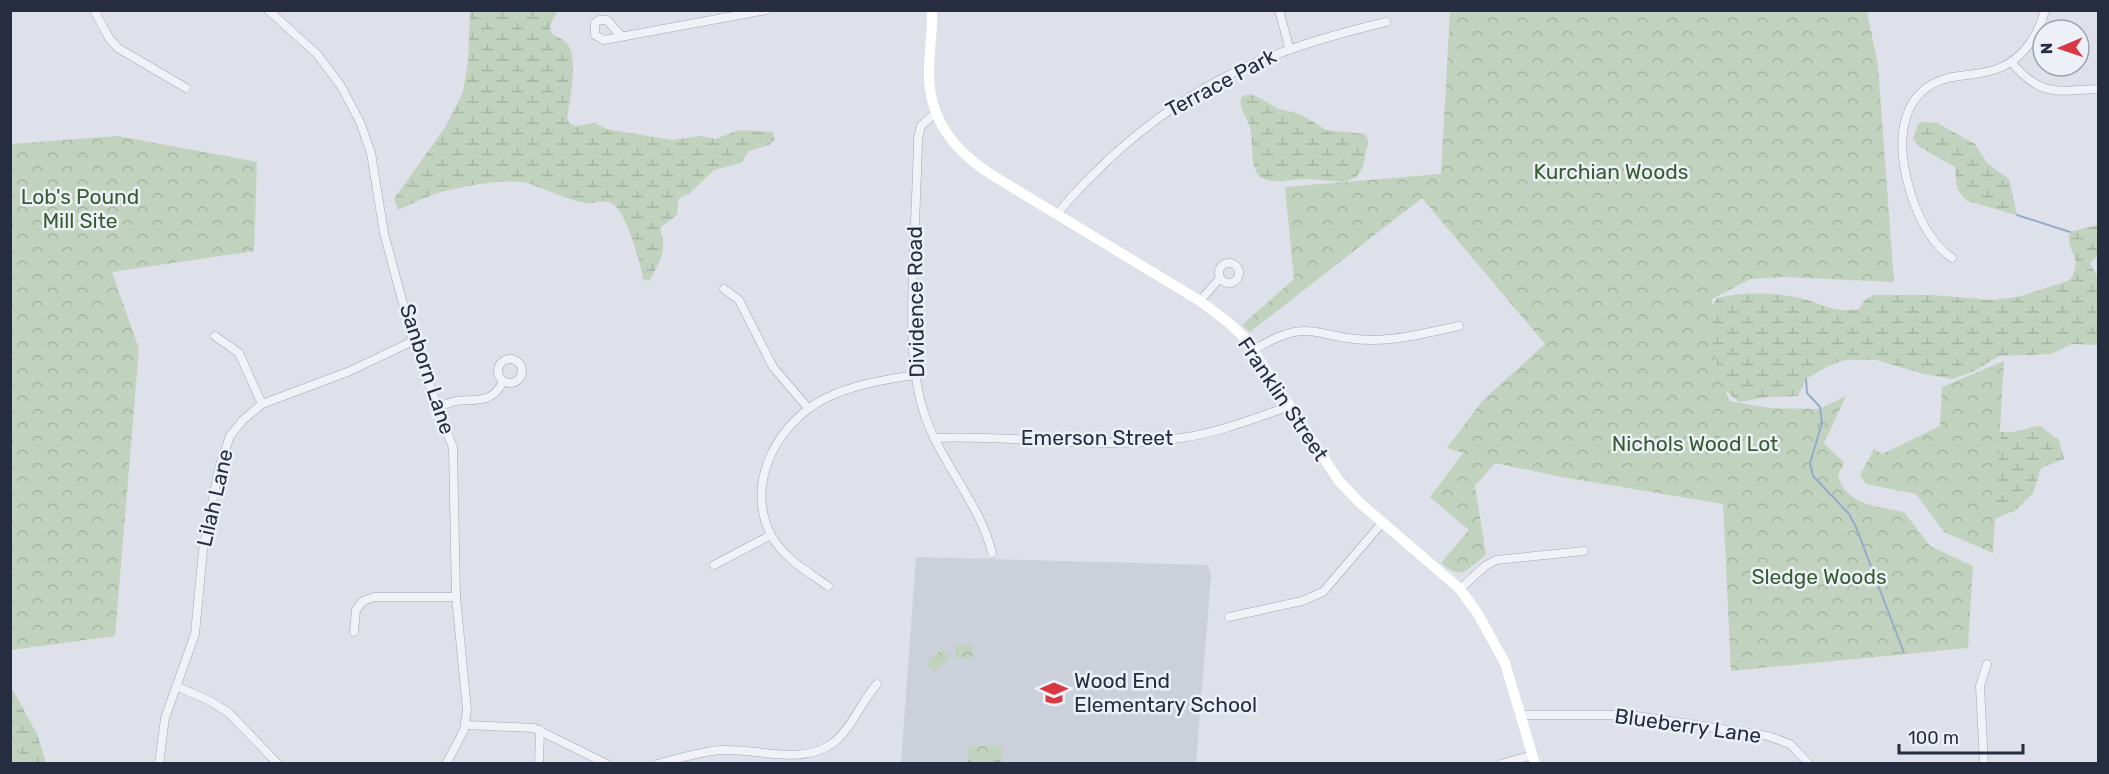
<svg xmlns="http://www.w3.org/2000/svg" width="2109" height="774" viewBox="0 0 2109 774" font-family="Rubik,sans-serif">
  <defs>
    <pattern id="wetland-marsh" width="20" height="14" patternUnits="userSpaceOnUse" patternTransform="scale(1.5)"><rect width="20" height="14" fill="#c1d3be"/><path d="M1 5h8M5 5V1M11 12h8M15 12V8" fill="none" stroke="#a6b5a4"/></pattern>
    <pattern id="park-crowns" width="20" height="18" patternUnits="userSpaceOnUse" patternTransform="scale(1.5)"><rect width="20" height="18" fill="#c1d3be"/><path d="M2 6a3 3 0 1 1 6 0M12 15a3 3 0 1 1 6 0" fill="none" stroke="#a6b5a4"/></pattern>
  </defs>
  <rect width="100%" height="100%" fill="#dee1e9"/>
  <polygon fill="#cbd0db" points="916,557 1208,565 1211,576 1196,763 901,764"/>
  <g fill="url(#wetland-marsh)">
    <path d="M470,11h88c-21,32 7,19 13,40 5,16 -1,51 -4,67l3,6 6,2 19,-3 11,6 66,11 29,-4 14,3 25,-9 33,2 2,7 -6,6 -20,6 -8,12 -27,7 -25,24 -7,2 -4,5 -1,14 -16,12c-1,7 2,8 2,15 2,12 -8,29 -14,39l-6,-2c-2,-15 -17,-67 -30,-75 -7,-5 -19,0 -27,-1 -18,-3 -38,-13 -56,-19 -21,-7 -73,3 -95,10 -13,4 -25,11 -37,16l-4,-11 52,-73 17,-34 5,-30z"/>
    <path d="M1252,94l27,15 23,6 24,15 39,4c6,8 1,14 0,22 -5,38 -33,22 -59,23 -16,0 -31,6 -46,-2 -13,-17 -4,-37 -12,-55 -4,-9 -10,-17 -6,-26z"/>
    <polygon points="1922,122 1937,123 1975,144 1987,163 2009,179 2017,215 1967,201 1957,189 1955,167 1920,147 1913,139 1918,124"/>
    <path d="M2098,225v30l-8,9 8,13v68l-26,-1 -21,10 -52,2 -25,15 -22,8 -28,-5 -48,-14h-31l-17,6 -22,13 -8,17 -30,1 -29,5 -21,-18 -12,-67 11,-19c22,-6 60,-6 83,0 25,6 31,15 59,11l5,-8 9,-6h59l60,5 26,-3 52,-17c15,-23 -6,-29 0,-48z"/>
    <path d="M2040,426l19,14 5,19 -23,9 -8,25 -17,17 -29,12 7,-92c17,6 29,-2 46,-4z"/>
    <polygon points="10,685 37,734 46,763 11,763"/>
  </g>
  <g fill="url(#park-crowns)">
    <path d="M1450,11h417l11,55 16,216 -110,-5 -34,2 -38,20 1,52 16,50 41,7 49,1 27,-13 -22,47 20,20 -6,12c8,31 40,31 66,37l26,34 43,20 -5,82 -237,23 -8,-167 -161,-27 -67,-14 -20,23 11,69c-20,14 -22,27 -45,8l28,-33 -39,-33 33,-44 -16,-5 36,-48 62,-56 -123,-146 -172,134 -8,-7 52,-46 -9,-92 156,-13z"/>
    <polygon points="118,136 257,162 254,251 112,272 139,349 115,636 11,650 11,144"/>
    <polygon points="2004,361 1993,553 1944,532 1916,494 1866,484 1860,475 1874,449 1882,454 1940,426 1942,387"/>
    <polygon points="972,644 973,656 969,659 956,657 955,645"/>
    <polygon points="942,649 950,658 934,672 926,663"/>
    <polygon points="11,723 22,763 11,763"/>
    <polygon points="968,746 1002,746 1001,763 968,763"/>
  </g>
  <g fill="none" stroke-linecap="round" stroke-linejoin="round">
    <g stroke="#95abcc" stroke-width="2">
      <polyline points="2017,215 2070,232"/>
      <polyline points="1806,379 1807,393 1820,407 1822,423 1810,463 1813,476 1849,514 1856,527 1904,653"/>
    </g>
    <defs>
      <g id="minor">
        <polyline points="94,10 109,38 118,48 186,88"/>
        <polyline points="268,10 317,54 341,86 360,122 371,153 384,233 413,341 453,448 456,597 467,710 464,730 446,764"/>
        <polyline points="1279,10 1289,47"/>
        <polyline points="621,36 607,20 599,20 595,23 595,35 604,40 766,10"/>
        <path d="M2011,62c30,35 44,29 87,27"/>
        <path d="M935,113l-14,13 -3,13c-1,43 -3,85 -5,128 -1,49 -4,99 11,146 16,49 57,92 68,140"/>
        <path d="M1057,215c14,-20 33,-37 50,-54 87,-81 165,-112 279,-139"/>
        <path d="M1952,258c-25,-18 -38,-50 -45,-78 -10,-41 -7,-89 41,-102 18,-4 37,-3 54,-11 22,-10 37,-33 43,-57"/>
        <circle cx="1229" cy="273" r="10"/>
        <polyline points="724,289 739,300 773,367 808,408"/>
        <polyline points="1200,301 1220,278"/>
        <polyline points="215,336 239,353 262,404"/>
        <path d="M1254,350c57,-36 62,-10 118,-10 29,0 58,-8 87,-14"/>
        <circle cx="510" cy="371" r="12"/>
        <path d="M438,407c6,-2 12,-5 19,-6 20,-2 36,3 46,-20"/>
        <path d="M934,438c81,-4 167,13 247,0 37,-5 74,-20 109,-32"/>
        <polyline points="714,565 771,535"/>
        <path d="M828,586c-20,-14 -45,-28 -57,-51 -27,-52 7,-113 55,-137 28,-14 59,-18 88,-23"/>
        <polyline points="1460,589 1485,566 1496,560 1584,551"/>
        <polyline points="1229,617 1302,601 1323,592 1382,523"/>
        <polyline points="354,632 356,610 363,601 374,597 456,597"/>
        <polyline points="176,686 210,701 229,713 278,764"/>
        <polyline points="1521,715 1630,715 1768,736 1790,744 1809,764"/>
        <polyline points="466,725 534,728 607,764"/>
        <polyline points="159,764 165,718 195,634 203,550 219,468 230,436 243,420 262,404 350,371 413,341"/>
        <polyline points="539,764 540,730"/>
        <path d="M658,764c21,-6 41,-12 63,-14 36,-2 81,16 112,-7 19,-15 28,-41 44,-59"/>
        <polyline points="1501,764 1533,755"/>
        <polyline points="1984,764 1980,686 1987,664"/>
      </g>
    </defs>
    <use href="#minor" stroke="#a3a7b3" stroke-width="9"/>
    <use href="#minor" stroke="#f1f2f7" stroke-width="8"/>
    <path stroke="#fff" stroke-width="10" d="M932,10c1,21 -3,40 -3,60 -1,48 24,80 63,105l208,126 29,22 16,15 94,143 21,22 100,86 18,25 27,49 30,101"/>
  </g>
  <defs>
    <symbol id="school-bare" viewBox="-9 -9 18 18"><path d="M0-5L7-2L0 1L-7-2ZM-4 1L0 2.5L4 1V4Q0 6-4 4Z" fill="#d93741" stroke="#edf0f6" stroke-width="2.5" paint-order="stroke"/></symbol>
  </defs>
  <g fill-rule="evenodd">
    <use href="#school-bare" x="1035" y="674" width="38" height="38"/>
  </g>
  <g text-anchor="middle" stroke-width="5" stroke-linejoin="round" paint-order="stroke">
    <g font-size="21" fill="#262d40" stroke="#edf0f6">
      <text transform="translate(1221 83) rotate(-28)" y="7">Terrace Park</text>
      <text transform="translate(916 302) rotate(-91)" y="7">Dividence Road</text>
      <text transform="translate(427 369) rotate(72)" y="7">Sanborn Lane</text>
      <text transform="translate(1283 399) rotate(56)" y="7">Franklin Street</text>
      <text x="1097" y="445">Emerson Street</text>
      <text transform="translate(215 498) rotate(-77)" y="7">Lilah Lane</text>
      <text transform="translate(1688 726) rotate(8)" y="7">Blueberry Lane</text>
    </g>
    <g font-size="21" fill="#365d32" stroke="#edf0f6">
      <text x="1611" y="179">Kurchian Woods</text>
      <text x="80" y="204">Lob's Pound<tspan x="80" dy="24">Mill Site</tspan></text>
      <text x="1695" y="451">Nichols Wood Lot</text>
      <text x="1819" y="584">Sledge Woods</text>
    </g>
    <g font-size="21" fill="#262d40" stroke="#edf0f6" text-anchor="start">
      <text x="1074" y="688">Wood End<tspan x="1074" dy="24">Elementary School</tspan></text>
    </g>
  </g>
  <rect width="2109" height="774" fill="none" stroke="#262d40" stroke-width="24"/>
  <g transform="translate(2061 48) rotate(268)"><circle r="28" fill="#edf0f6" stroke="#9da2ad" stroke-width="1.5"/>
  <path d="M0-4.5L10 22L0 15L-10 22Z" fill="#d93741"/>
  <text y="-9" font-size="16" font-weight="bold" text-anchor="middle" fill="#262d40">N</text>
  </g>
  <path d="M1899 744v9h124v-9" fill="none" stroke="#262d40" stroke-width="3"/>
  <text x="1908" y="744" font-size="18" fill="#262d40" stroke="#edf0f6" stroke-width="4.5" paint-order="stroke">100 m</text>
</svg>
